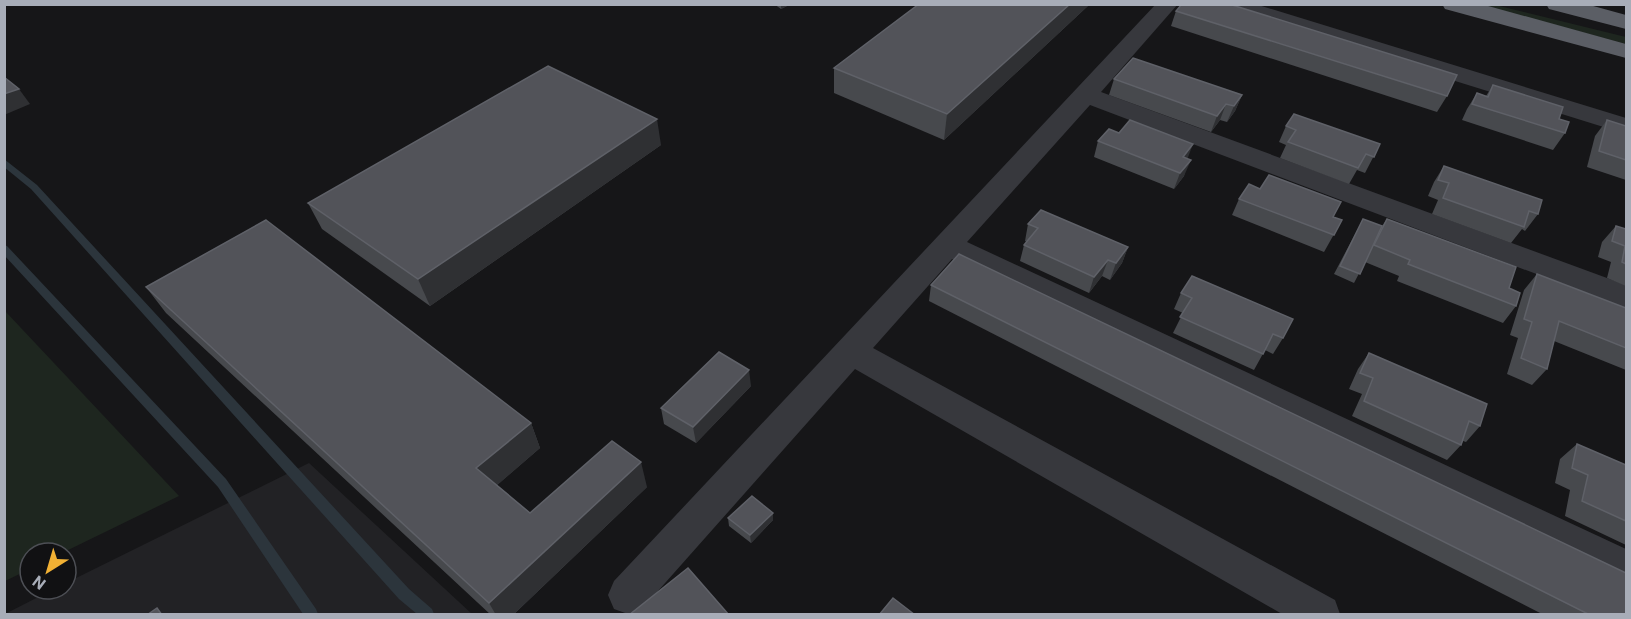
<svg xmlns="http://www.w3.org/2000/svg" width="1631" height="619" viewBox="0 0 1631 619" font-family="Roboto,sans-serif">
  <rect width="100%" height="100%" fill="#161618"/>
  <polygon fill="#222225" points="309,463 472,614 5,614 54,589 66,589 66,583"/>
  <g fill="#1e261f">
    <polygon points="1480,5 1495,5 1626,37 1626,44"/>
    <polygon points="5,311 179,496 62,553 30,553 30,569 5,581"/>
  </g>
  <g fill="none" stroke-linecap="round" stroke-linejoin="round">
    <g fill="#2c353c" fill-rule="evenodd">
      <polygon points="4,159 37,185 409,589 432,609 434,614 417,614 399,599 31,189 4,167"/>
      <polygon points="4,245 7,246 226,479 316,609 318,614 303,614 218,487 4,255"/>
    </g>
    <g fill="#37383d" fill-rule="evenodd">
      <polygon points="1156,4 1178,4 1101,92 1626,285 1626,308 1090,105 967,242 1626,549 1626,586 952,259 873,348 1335,600 1340,614 1282,614 855,369 642,609 628,614 614,609 608,595 614,581"/>
      <polygon points="1221,4 1255,4 1626,118 1626,134 1223,9"/>
    </g>
    <g fill="#5b5e65" fill-rule="evenodd">
      <polygon points="1442,4 1481,4 1626,44 1626,58 1445,9"/>
      <polygon points="1546,4 1586,4 1626,15 1626,29 1549,9"/>
    </g>
  </g>
  <g fill="#47494d">
    <polygon points="774,4 791,4 781,9"/>
    <polygon points="919,4 1090,4 944,140 834,93 834,68"/>
    <polygon points="1176,11 1447,96 1437,112 1171,26"/>
    <polygon points="1114,79 1242,95 1235,111 1227,122 1220,120 1211,132 1109,95"/>
    <polygon points="1493,85 1559,119 1565,133 1553,150 1462,120 1467,109 1477,93 1486,96"/>
    <polygon points="1607,120 1626,126 1626,180 1587,167 1595,136"/>
    <polygon points="1286,126 1380,144 1365,173 1357,170 1349,184 1280,158 1286,145 1279,142"/>
    <polygon points="1119,133 1187,159 1184,176 1174,189 1094,157 1098,141"/>
    <polygon points="661,145 430,306 322,229 308,203"/>
    <polygon points="1444,166 1538,214 1525,231 1522,229 1511,243 1432,214 1438,200 1428,196 1434,182"/>
    <polygon points="1239,199 1333,217 1342,220 1324,252 1232,215"/>
    <polygon points="1363,219 1382,226 1387,219 1509,288 1516,306 1503,323 1397,281 1399,276 1365,262 1354,283 1334,274"/>
    <polygon points="1028,224 1128,247 1122,263 1110,280 1102,276 1089,293 1020,261 1024,245 1027,242 1025,241"/>
    <polygon points="1616,226 1626,229 1626,286 1607,278 1611,262 1598,257 1602,242"/>
    <polygon points="1537,274 1626,308 1626,370 1554,341 1547,369 1532,385 1507,374 1518,338 1510,335 1524,290"/>
    <polygon points="931,285 1626,615 1544,615 929,301"/>
    <polygon points="146,287 531,423 540,448 497,485 530,513 647,487 513,615 491,615 166,313"/>
    <polygon points="1181,293 1283,338 1273,354 1265,350 1254,370 1173,333 1183,313 1174,309"/>
    <polygon points="1369,353 1480,426 1466,442 1463,441 1461,445 1447,460 1352,416 1362,394 1349,389 1358,369"/>
    <polygon points="751,386 696,443 664,424 661,408"/>
    <polygon points="1577,444 1626,465 1626,545 1565,516 1570,490 1555,483 1560,459"/>
    <polygon points="773,513 773,520 751,543 729,526 728,518"/>
  </g>
  <g fill="#2f3033">
    <polygon points="781,4 791,4 781,9"/>
    <polygon points="1070,4 1090,4 944,140 947,114"/>
    <polygon points="19,89 30,104 4,115 4,94"/>
    <polygon points="1242,95 1235,111 1227,122 1234,106"/>
    <polygon points="1226,104 1220,120 1211,132 1217,116"/>
    <polygon points="657,119 661,145 430,306 418,279"/>
    <polygon points="1193,144 1187,160 1177,173 1183,157"/>
    <polygon points="1191,160 1184,176 1174,189 1180,173"/>
    <polygon points="1128,247 1122,263 1110,280 1116,263"/>
    <polygon points="1108,260 1102,276 1089,293 1094,277"/>
    <polygon points="749,370 751,386 696,443 693,427"/>
    <polygon points="531,423 540,448 488,493 476,468"/>
    <polygon points="641,462 647,487 513,615 496,615 489,603"/>
    <polygon points="773,513 773,520 751,543 750,535"/>
  </g>
  <g fill="#525359" stroke="#5f6168" stroke-width="1.5">
    <polygon points="919,4 1070,4 947,114 834,68"/>
    <polygon points="1182,4 1229,4 1457,75 1447,96 1176,11"/>
    <polygon points="1133,58 1242,95 1234,106 1226,104 1217,116 1114,79"/>
    <polygon points="548,66 657,119 418,279 308,203"/>
    <polygon points="4,77 19,89 4,94"/>
    <polygon points="1493,85 1563,107 1559,119 1569,122 1565,133 1472,104 1477,93 1488,97"/>
    <polygon points="1294,114 1380,144 1374,157 1366,154 1358,168 1288,142 1296,130 1286,126"/>
    <polygon points="1130,120 1193,144 1183,157 1191,160 1180,173 1098,141 1109,129 1119,133"/>
    <polygon points="1607,120 1626,126 1626,160 1599,151"/>
    <polygon points="1444,166 1542,200 1538,214 1529,211 1524,227 1443,198 1449,183 1438,180"/>
    <polygon points="1269,175 1341,202 1333,217 1342,220 1334,235 1239,199 1249,184 1260,189"/>
    <polygon points="1041,210 1128,247 1116,263 1108,260 1094,277 1024,245 1038,228 1028,224"/>
    <polygon points="1363,219 1382,226 1360,274 1340,266"/>
    <polygon points="1387,219 1516,267 1509,288 1520,293 1516,306 1408,264 1410,260 1374,245"/>
    <polygon points="266,220 531,423 476,468 530,513 612,441 641,462 489,603 146,287"/>
    <polygon points="1616,226 1626,229 1626,264 1622,262 1625,246 1612,241"/>
    <polygon points="959,254 1626,573 1626,615 1590,615 931,285"/>
    <polygon points="1537,274 1626,308 1626,348 1559,321 1547,369 1521,358 1532,322 1524,319"/>
    <polygon points="1192,276 1293,319 1283,338 1273,334 1263,354 1180,317 1192,298 1181,293"/>
    <polygon points="719,352 749,370 693,427 661,408"/>
    <polygon points="1369,353 1487,404 1480,426 1469,421 1461,445 1364,401 1373,378 1360,373"/>
    <polygon points="1577,444 1626,465 1626,521 1582,501 1588,475 1572,468"/>
    <polygon points="752,496 773,513 750,535 728,518"/>
    <polygon points="688,568 729,615 629,615"/>
    <polygon points="893,598 915,615 879,615"/>
    <polygon points="157,608 162,615 147,615"/>
  </g>
  <rect width="1631" height="619" fill="none" stroke="#a8adb8" stroke-width="12"/>
  <g transform="translate(48 571) rotate(217)"><circle r="28" fill="#111113" stroke="#4d4f55" stroke-width="1.5"/>
  <path d="M0-4.5L10 22L0 15L-10 22Z" fill="#f2b134"/>
  <text y="-9" font-size="16" font-weight="bold" text-anchor="middle" fill="#a8adb8">N</text>
  </g>
</svg>
